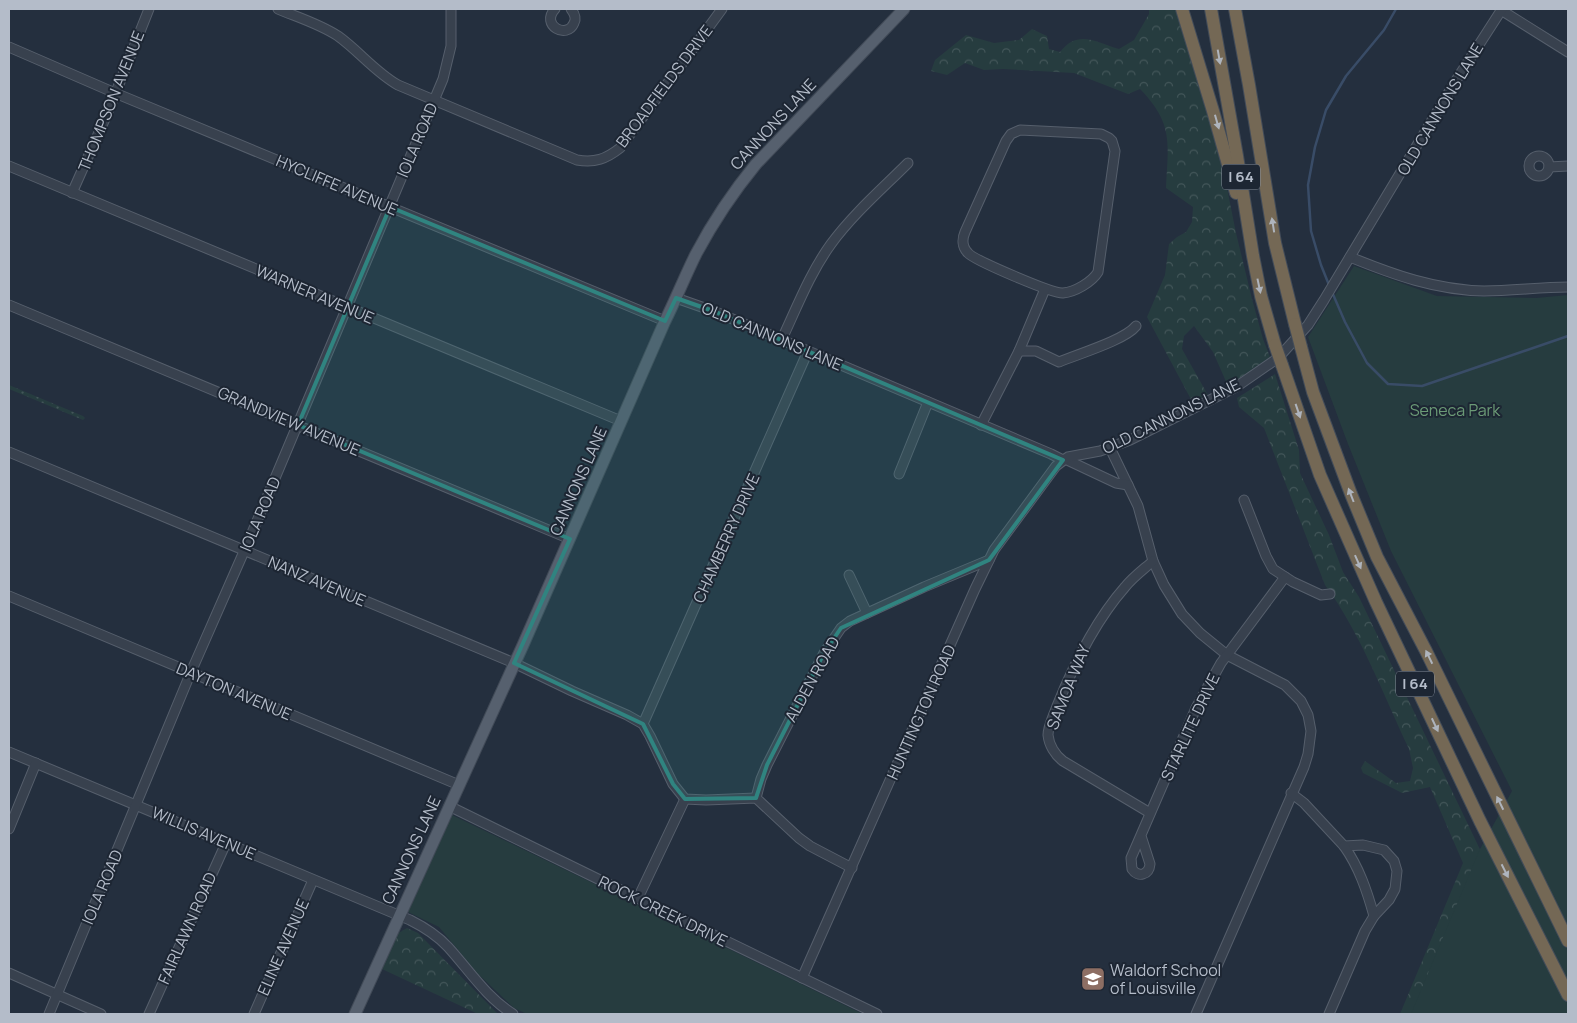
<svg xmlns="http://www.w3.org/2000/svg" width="1577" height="1023" viewBox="0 0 1577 1023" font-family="Manrope,sans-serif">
  <defs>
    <pattern id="grass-dots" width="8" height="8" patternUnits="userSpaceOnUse" patternTransform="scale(1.25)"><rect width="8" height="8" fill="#263c3f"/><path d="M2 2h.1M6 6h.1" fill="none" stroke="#435659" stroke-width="1.8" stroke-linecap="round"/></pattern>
    <pattern id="forest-crowns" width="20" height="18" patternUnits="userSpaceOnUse" patternTransform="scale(1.25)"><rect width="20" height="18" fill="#263c3f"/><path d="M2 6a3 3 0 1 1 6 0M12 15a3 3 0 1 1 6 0" fill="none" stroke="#435659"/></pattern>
  </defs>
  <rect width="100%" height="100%" fill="#242f3e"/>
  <polygon fill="url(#grass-dots)" points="9,385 83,416 85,418 83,420 9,389"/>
  <g fill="url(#forest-crowns)">
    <path d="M1149,9h27l43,139 17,85 16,66 11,40 7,18 -42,29 -15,-34 -19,-26 -10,10 -2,13 27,48 -15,8 -47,-88 18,-42 4,-31 8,-7 9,-5 6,-10 1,-15 -27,-19c2,-45 8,-64 -26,-99l-12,5 -54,-21 -71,-4 -19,1 -19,-7 -18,12 -16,-4 4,-11 31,-25 28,8 25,-3 13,-11 15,7 2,13 11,3c18,-23 35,-10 59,-3l15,-9 15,-26z"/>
    <path d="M1275,374l24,76 1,23 29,62 14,37 16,25 162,338 -46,79h-75l63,-151 -33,-76 -28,6 -39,-20 -2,-5 4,-7 31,22 14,-2 3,-13 -4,-19c-25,-53 -49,-117 -84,-164l-61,-157 -25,-21 -2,-9z"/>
    <polygon points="407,928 418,933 498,1014 478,1014 382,969 397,934"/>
  </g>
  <g fill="#263c3f">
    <polygon points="1354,266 1437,296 1536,298 1568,295 1568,1014 1411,1014 1480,849 1512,791 1391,551 1348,444 1308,337"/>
    <polygon points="452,815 863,1014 527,1014 514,1008 478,974 439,927 408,912"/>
  </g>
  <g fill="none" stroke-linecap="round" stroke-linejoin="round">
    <g stroke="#394c67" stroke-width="2.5">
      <polyline points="1329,285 1321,265 1311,231 1308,185 1315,147 1326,110 1346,76 1384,30 1396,9"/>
      <polyline points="1332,292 1345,322 1367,363 1388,384 1422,386 1568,336"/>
    </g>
    <defs>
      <g id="minor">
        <path d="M278,9c19,8 42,15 60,27 21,15 37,36 60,49l179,75c18,3 29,-1 43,-12l102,-139"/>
        <path d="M555,9c-15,16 12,31 19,14 3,-5 0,-10 -3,-14"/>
        <polyline points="1501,10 1568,52"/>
        <polyline points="9,47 115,93 665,321"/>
        <path d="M1020,130l81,4 8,4 3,3 3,10 -17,121c-6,10 -23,20 -35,21 -10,1 -89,-33 -95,-40 -6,-6 -6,-14 -3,-21l41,-91 5,-7z"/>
        <circle cx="1539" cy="166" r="10"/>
        <polyline points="9,166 621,421"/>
        <polyline points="1549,167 1568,166"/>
        <polyline points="72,193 108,112 149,9"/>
        <path d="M1350,257c44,18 86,33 134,34 28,0 56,-4 84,-4"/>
        <polyline points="676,298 716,312 1051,454 1063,460"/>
        <polyline points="9,305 570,539"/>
        <path d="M782,339c15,-32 28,-66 49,-95 22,-30 51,-55 77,-81"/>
        <path d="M1019,351h17l23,11c19,-8 66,-22 77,-36"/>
        <polyline points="981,425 1019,351 1045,289"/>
        <polyline points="1110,448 1138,506 1153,561 1164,585 1182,614 1200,633 1227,655 1285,685 1301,701 1308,715 1311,731 1308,754 1304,767 1196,1014"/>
        <polyline points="9,452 514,663 572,691 627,715 643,724 650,736 673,784 685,799 706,800 756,798 799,838 810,846 852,868"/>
        <polyline points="1065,459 1116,483 1128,485"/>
        <polyline points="899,474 928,402"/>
        <polyline points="1244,500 1266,556 1273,569 1293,582 1321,595 1330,594"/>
        <polyline points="849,575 867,613"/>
        <polyline points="9,596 459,785"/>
        <polyline points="643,724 808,351"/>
        <path d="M9,752l401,168c14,7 27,15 38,27 21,23 38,50 65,67"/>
        <polyline points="1291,793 1304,803 1344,846 1363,845 1384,850 1394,861 1397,871 1395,889 1389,900 1374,916 1365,931 1329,1014"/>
        <polyline points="756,798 761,779 767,765 824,653 841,628 850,621 924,587 989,560"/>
        <polyline points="449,806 600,880 877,1014"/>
        <path d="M1150,813l-87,-52c-8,-6 -14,-16 -15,-26 0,-9 6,-20 9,-29 17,-42 38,-85 68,-119 8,-10 19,-18 28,-26"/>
        <polyline points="9,829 36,763"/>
        <path d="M1141,836l9,28c-1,11 -12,14 -18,5l-1,-11 65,-150 25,-45 64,-86"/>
        <path d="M1344,846c15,21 23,45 30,70"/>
        <polyline points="638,898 685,799"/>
        <polyline points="9,973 101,1014"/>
        <polyline points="802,978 975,589 994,550 1056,466 1068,457 1100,451 1130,440 1236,387 1278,358 1308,325 1324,300 1455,82 1502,9"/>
        <polyline points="49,1014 191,672 249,540 443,79 451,46 451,9"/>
        <polyline points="149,1014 226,843"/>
        <polyline points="254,1014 313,880"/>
      </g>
      <path id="major" d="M355,1014l168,-369 142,-324c11,-22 20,-45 31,-67 17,-32 37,-62 60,-90l148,-155"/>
      <g id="highway">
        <polyline points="1182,9 1213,111 1236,193"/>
        <polyline points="1211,9 1237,156 1253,256 1261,296 1275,345"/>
        <polyline points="1235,9 1249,85 1275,243 1295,324"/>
        <polyline points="1301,347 1313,392 1351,494 1377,557 1426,651 1568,941"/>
        <polyline points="1282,365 1320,475 1376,602 1480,821 1568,995"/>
      </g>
    </defs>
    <use href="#minor" stroke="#565f6c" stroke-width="11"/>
    <use href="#major" stroke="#414a57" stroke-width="13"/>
    <use href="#highway" stroke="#434c59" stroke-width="14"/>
    <use href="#minor" stroke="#38414e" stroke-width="9"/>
    <use href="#major" stroke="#56606e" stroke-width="11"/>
    <use href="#highway" stroke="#746855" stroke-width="12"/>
    <defs>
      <g id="highway-bridge">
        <polyline points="1295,324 1301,347"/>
        <polyline points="1275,345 1282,365"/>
      </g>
    </defs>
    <use href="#highway-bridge" stroke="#434c59" stroke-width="14" stroke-linecap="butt"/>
    <use href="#highway-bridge" stroke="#746855" stroke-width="12"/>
  </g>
  <defs><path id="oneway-solid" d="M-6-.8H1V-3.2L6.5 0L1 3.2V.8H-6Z" transform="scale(1.25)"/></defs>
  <g fill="#aeb4bd">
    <use href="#oneway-solid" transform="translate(1219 57) rotate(80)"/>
    <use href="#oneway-solid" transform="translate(1217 122) rotate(74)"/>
    <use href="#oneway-solid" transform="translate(1273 225) rotate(-99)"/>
    <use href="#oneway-solid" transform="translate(1259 286) rotate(78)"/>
    <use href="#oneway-solid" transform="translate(1298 411) rotate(71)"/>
    <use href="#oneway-solid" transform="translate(1351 495) rotate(-111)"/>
    <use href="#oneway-solid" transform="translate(1358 562) rotate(66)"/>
    <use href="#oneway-solid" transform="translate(1429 657) rotate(-116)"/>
    <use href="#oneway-solid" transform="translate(1435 725) rotate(65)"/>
    <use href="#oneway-solid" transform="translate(1500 803) rotate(-116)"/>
    <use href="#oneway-solid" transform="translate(1505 871) rotate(63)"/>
  </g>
  <path fill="#308480" fill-opacity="0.2" stroke="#308480" stroke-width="4" stroke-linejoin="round" d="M390,207l275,114 11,-23 40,14 347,148 -74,100 -148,68 -17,25 -57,112 -11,33 -71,1 -12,-15 -30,-60 -129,-61 56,-124 -272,-114z"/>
  <defs>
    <symbol id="school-square" viewBox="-11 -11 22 22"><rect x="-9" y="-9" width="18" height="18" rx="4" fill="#8d6e63" stroke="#1d2633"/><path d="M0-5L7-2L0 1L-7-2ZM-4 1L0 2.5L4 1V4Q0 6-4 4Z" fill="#fff"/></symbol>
  </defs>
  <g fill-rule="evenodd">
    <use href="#school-square" x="1079" y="965" width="28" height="28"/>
  </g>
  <g text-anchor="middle" stroke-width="4" stroke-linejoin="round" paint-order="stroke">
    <g fill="#1d2633" stroke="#878f9c" stroke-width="1">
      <rect x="1222" y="164.5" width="38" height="25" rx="4"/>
      <rect x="1396" y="671.5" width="38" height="25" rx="4"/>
    </g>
    <g font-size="15" font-weight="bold" fill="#b4bcc9">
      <text x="1241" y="182">I 64</text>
      <text x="1415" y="689">I 64</text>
    </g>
    <g font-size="16" fill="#b4bcc9" stroke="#1d2633">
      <text transform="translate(664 86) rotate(-53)" y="6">BROADFIELDS DRIVE</text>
      <text transform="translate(111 101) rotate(-68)" y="6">THOMPSON AVENUE</text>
      <text transform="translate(1440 109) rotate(-59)" y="6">OLD CANNONS LANE</text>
      <text transform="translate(773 124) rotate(-47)" y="6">CANNONS LANE</text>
      <text transform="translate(417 140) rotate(-67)" y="6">IOLA ROAD</text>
      <text transform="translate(337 185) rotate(23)" y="6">HYCLIFFE AVENUE</text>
      <text transform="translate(315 294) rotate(23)" y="6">WARNER AVENUE</text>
      <text transform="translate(772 336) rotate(23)" y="6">OLD CANNONS LANE</text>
      <text transform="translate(1171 416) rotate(-26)" y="6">OLD CANNONS LANE</text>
      <text transform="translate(289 421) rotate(23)" y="6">GRANDVIEW AVENUE</text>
      <text transform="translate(578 481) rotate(-66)" y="6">CANNONS LANE</text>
      <text transform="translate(260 514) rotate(-67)" y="6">IOLA ROAD</text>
      <text transform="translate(726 538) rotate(-66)" y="6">CHAMBERRY DRIVE</text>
      <text transform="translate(317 581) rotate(23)" y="6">NANZ AVENUE</text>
      <text transform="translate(812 679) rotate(-61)" y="6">ALDEN ROAD</text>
      <text transform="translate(1068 687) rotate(-68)" y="6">SAMOA WAY</text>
      <text transform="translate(234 691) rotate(23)" y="6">DAYTON AVENUE</text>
      <text transform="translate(921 712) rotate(-66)" y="6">HUNTINGTON ROAD</text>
      <text transform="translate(1190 727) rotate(-65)" y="6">STARLITE DRIVE</text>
      <text transform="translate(204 833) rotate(23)" y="6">WILLIS AVENUE</text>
      <text transform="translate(411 850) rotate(-65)" y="6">CANNONS LANE</text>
      <text transform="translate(102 887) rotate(-67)" y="6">IOLA ROAD</text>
      <text transform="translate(663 911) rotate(26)" y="6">ROCK CREEK DRIVE</text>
      <text transform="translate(187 928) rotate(-66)" y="6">FAIRLAWN ROAD</text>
      <text transform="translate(283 947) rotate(-66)" y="6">ELINE AVENUE</text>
    </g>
    <g font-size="16" fill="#6b9a76" stroke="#1d2633">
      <text x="1455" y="416">Seneca Park</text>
    </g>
    <g font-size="16" fill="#b4bcc9" stroke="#1d2633" text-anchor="start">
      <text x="1110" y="976">Waldorf School<tspan x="1110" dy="18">of Louisville</tspan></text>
    </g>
  </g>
  <rect width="1577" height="1023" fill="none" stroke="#b4bcc9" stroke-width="20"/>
</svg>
